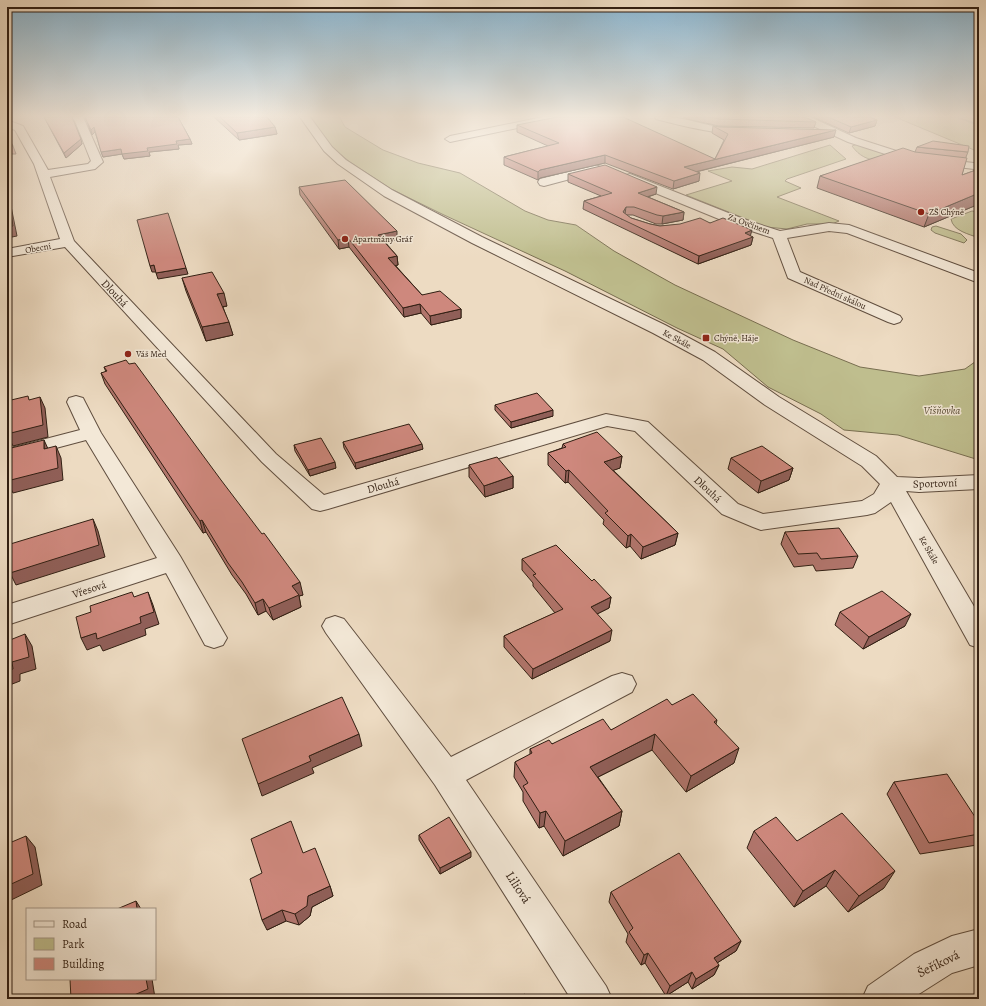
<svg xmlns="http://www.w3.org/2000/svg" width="986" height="1006" viewBox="0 0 986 1006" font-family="Alegreya,serif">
  <rect width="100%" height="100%" fill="#eddbc2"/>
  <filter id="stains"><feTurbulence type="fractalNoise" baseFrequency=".005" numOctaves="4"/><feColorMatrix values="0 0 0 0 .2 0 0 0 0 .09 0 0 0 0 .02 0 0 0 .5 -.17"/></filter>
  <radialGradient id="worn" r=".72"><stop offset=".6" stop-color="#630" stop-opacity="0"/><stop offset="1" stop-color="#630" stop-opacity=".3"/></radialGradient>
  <g fill="#bfbe8e" stroke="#786e50">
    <polygon points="311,117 341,117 340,118 345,127 383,150 418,163 460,173 525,211 548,220 576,225 614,251 675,285 793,340 860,367 919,376 965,369 979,359 979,460 898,435 844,430 821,414 768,387 723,349 677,328 565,271 444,215 391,189 350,162 331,147"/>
    <polygon points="895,117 968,117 979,120 979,152"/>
    <path d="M858,144l51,16c-21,1 -43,6 -57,-14z"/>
    <polygon points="830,145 846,159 787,179 785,181 801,188 777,197 839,221 832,224 807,224 787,229 766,227 686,195 732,181 708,171 732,167 752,169"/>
    <path d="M972,211l7,1v26c-10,-4 -26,-7 -28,-19z"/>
    <polygon points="936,226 961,234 967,240 964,243 935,233 931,230 932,227"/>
  </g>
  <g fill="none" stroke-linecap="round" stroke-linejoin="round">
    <polygon fill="#6f7d74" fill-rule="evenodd" points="954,117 959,117 979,124 979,126"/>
    <defs>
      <g id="street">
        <polygon points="71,117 83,117 103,162 95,169 50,177 74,241 276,454 324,495 606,414 648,422 738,504 763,514 862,501 874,494 880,484 862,466 765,405 703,360 653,333 472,243 384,196 338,164 324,151 300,117 310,117 332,147 346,160 392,190 482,237 665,325 715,352 779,397 876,456 897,477 919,478 979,475 979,489 919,492 906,491 979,615 979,648 970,645 891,502 875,513 867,515 761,530 753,527 722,514 635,431 607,426 328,509 320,511 312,509 262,462 65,247 7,257 7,249 60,239 34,164 15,130 7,127 7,120 23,126 48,170 88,164 91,161 75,121"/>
        <polygon points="543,117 561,117 556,120 450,142 445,139 450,136"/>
        <path d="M655,117c21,-2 42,6 63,10 8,1 24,-4 30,3 -9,11 -77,-7 -92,-11z"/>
        <polygon points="797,117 810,117 856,138 912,156 974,163 978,164 979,167 974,169 907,161 848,142 798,119"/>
        <polygon points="596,165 600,167 602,169 600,171 544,186 540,185 538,182 540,179"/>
        <polygon points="630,174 746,220 780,231 829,223 849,225 979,273 979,283 847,233 829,231 787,238 800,272 900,316 902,319 900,322 894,324 888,322 788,278 773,238 736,226 626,181 624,178 626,175"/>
        <polygon points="76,396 83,398 85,402 101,433 180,556 227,638 223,645 214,648 205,645 166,573 7,625 7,605 157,558 86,440 7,461 7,449 80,430 67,402 69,398"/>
        <polygon points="335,616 344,619 451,757 612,676 622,673 632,676 636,684 632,692 466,780 606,986 612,999 571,999 435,785 326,633 322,626 326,619"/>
        <polygon points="979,929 979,965 952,973 911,999 862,999 868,986 914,954 952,936"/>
      </g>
    </defs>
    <use href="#street" stroke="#604e3f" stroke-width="2"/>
    <use href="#street" fill="#f3e8d7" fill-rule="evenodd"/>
  </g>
  <g fill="#b1756c" stroke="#311f13">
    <polygon points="44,117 72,117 82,144 66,158"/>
    <polygon points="85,117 178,117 190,139 192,144 178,145 179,149 149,152 150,156 124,159 122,154 103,157 95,132 92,135"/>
    <polygon points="214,117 267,117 275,127 277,134 239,140"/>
    <polygon points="683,117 804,117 816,122 814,128 719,126 687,119"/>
    <polygon points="813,117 869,117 877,120 875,126 849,133"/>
    <polygon points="517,125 715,159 724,140 712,133 713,126 720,127 834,137 696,172 699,181 673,189 605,163 540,178 538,180 504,165 504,157 548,146 517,132"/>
    <polygon points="7,135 13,146 16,154 7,154"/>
    <polygon points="917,147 968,152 966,157 962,175 979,169 979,204 924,227 817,188 820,176 915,152"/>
    <polygon points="568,174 656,194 648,197 684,212 683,220 662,224 656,224 633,215 626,215 631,218 650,224 660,226 710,223 753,237 751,245 698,264 583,209 584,201 601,196 568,182"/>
    <polygon points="299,187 397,240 385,242 397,256 398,265 395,265 422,295 461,309 461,318 431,325 421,313 404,317 349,247 339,249 300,195"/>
    <polygon points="182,278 227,306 223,307 233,335 206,341 186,291"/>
    <polygon points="104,367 303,595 299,596 301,607 273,620 266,611 258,615 246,594 232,575 206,532 203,533 105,384 101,373 106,372"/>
    <polygon points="495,405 553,416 511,428 495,410"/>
    <polygon points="343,442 423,449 356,469 344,448"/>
    <polygon points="563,444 622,456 620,468 613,470 678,533 675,545 641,559 630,546 626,548 603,524 604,520 568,482 565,483 548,465 548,453 562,448"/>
    <polygon points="294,445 336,468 310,476 295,451"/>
    <polygon points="731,458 793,468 789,480 758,493 728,469"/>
    <polygon points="469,465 513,476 513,488 485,497 469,477"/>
    <polygon points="785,532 858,556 853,568 816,571 813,565 794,567 781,544"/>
    <polygon points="522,559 592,581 611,597 609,608 597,614 610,641 532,679 504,647 504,636 555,613 533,586 533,583 522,570"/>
    <polygon points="840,612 905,626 863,649 835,625"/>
    <polygon points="672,705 717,720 716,724 734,763 686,792 652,750 598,777 622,811 619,826 563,856 544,826 539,828 523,801 523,792 514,777 515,762 530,755 530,749 611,730"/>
    <polygon points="894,782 979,823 979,842 977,845 920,854 887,794"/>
    <polygon points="754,831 797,841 884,888 848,912 826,886 794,907 747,848"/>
    <polygon points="419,835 471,857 440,874 419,840"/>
    <polygon points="303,853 330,886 333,896 312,907 310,916 299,925 286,921 267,930"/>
    <polygon points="611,892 741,941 736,951 717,963 719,965 714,975 692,989 688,982 666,996 645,963 641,965 626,942 628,934 609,902"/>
  </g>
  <g fill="#905f58" stroke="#311f13">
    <polygon points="877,120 875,126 849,133 851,127"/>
    <polygon points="94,127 95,132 92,135 91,130"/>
    <polygon points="275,127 277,134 239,140 237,133"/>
    <polygon points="836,130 834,137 683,175 684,167"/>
    <polygon points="81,139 82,144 66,158 64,153"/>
    <polygon points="190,139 192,144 178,145 179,149 149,152 150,156 124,159 122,154 176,141"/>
    <polygon points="121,149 122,154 103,157 101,152"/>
    <polygon points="605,155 605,163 540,178 538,180 538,172 540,170"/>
    <polygon points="7,161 11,206 17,236 7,238 8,196 7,189"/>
    <polygon points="700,173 699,181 673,189 674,181"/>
    <polygon points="657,187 656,194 637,200 638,193"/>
    <polygon points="979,193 979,204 924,227 929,214"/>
    <polygon points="626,207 625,214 622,220 623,212"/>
    <polygon points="684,212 683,220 662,224 663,216"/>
    <polygon points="752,230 750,237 753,237 751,245 698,264 699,256 745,233"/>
    <polygon points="397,231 397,240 379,243 378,235"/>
    <polygon points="348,238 349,247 339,249 338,240"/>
    <polygon points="397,256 398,265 389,267 388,258"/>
    <polygon points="154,265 156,272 152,272 150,266"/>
    <polygon points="186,268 188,274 158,279 156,273"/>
    <polygon points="224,293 227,306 220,307 217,294"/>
    <polygon points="420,304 421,313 404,317 403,308"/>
    <polygon points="461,309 461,318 431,325 430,316"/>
    <polygon points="229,322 233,335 206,341 202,327"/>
    <polygon points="40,397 45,408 48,437 13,446 7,434"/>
    <polygon points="553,410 553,416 511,428 511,422"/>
    <polygon points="44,440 49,451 44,449"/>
    <polygon points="422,444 423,449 356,469 355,463"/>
    <polygon points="56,446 61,458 63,480 13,493 7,481"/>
    <polygon points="622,456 620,468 603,474 604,462"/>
    <polygon points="335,462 336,468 310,476 308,470"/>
    <polygon points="793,468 789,480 758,493 761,481"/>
    <polygon points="569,470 568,482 565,483 566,471"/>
    <polygon points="513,476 513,488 485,497 484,486"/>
    <polygon points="93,519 98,531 105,557 16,585 10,573"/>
    <polygon points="202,520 206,532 203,533 200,521"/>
    <polygon points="678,533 675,545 641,559 643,547"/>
    <polygon points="631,534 630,546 626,548 628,536"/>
    <polygon points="300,582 303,595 299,596 301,607 273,620 269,608 292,586"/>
    <polygon points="148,592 153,605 159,624 145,629 146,635 103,651 100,645 87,650 81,638 140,617"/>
    <polygon points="611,597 609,608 589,618 591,607"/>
    <polygon points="263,599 266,611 258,615 255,603"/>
    <polygon points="911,614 905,626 863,649 869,637"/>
    <polygon points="612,630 610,641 532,679 533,669"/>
    <polygon points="25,634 32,646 36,669 20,674 20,681 7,686 7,671 12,662"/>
    <polygon points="359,734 362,746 312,768 314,773 262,796 258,784 309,756"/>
    <polygon points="655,734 652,750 588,782 590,767"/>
    <polygon points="739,748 734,763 686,792 691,776"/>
    <polygon points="546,811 544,826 539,828 540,813"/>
    <polygon points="622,811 619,826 563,856 565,841"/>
    <polygon points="26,836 35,847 42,885 7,902 7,886"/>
    <polygon points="471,852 471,857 440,874 440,868"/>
    <polygon points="835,870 826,886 794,907 803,891"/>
    <polygon points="895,871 884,888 848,912 859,896"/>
    <polygon points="330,886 333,896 312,907 310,916 299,925 295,914 308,896"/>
    <polygon points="136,901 141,909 137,909"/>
    <polygon points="282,910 286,921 267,930 262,920"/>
    <polygon points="741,941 736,951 709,968 714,958"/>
    <polygon points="648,953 645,963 641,965 644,955"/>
    <polygon points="719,965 714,975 692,989 696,979"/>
    <polygon points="692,972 688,982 666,996 670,986"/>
    <polygon points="146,979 152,979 155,998 154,999 125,999"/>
  </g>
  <g fill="#ce887d" stroke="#311f13">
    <polygon points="44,117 72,117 81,139 64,153"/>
    <polygon points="85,117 178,117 190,139 176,141 177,144 147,148 148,151 122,154 121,149 101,152 94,127 91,130"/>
    <polygon points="220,117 267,117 275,127 237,133"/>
    <polygon points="557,117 623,117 715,159 728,134 713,126 720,127 836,130 684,167 700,173 674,181 605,155 540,170 538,172 504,157 559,143 517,125"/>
    <polygon points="709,117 804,117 816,122 720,119"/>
    <polygon points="828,117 869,117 877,120 851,127"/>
    <polygon points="7,135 13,146 7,146"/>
    <polygon points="933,141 969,146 968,152 917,147"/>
    <polygon points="903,148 915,152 967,158 962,175 979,169 979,193 929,214 820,176"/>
    <polygon points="605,165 657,187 638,193 684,212 663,216 657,215 634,207 626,207 623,212 631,218 650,224 660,226 680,224 700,218 710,223 723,218 752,230 745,233 753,237 699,256 584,201 612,193 568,174"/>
    <polygon points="345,180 397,231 378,235 397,256 388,258 422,295 440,291 461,309 430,316 420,304 403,308 348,238 338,240 299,187"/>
    <polygon points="7,189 13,226 7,227"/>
    <polygon points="168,213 186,268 156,273 154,265 150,266 137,220"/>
    <polygon points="212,272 224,293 217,294 229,322 202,327 182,278"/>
    <polygon points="126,360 129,364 135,363 221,480 262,534 264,533 300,582 292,586 299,595 269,608 263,599 255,603 242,582 228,563 202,520 200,521 101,373 107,371 104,367"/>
    <polygon points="537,393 553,410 511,422 495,405"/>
    <polygon points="28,396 29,400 40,397 43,425 7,434 7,401"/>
    <polygon points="409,424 422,444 355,463 343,442"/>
    <polygon points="597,432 622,456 604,462 678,533 643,547 631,534 628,536 605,513 608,511 569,470 566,471 548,453 566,447 563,444"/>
    <polygon points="321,438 335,462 308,470 294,445"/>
    <polygon points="44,440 44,449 56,446 58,468 7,481 7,449"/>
    <polygon points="762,446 793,468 761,481 731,458"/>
    <polygon points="497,457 513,476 484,486 469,465"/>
    <polygon points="93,519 99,545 10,573 7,553 7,545"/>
    <polygon points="839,528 858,556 821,559 817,553 798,554 785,532"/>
    <polygon points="556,545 592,581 594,579 611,597 591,607 612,630 533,669 504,636 563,609 533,575 536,574 522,559"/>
    <polygon points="882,591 911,614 869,637 840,612"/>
    <polygon points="132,592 134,597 148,592 154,612 140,617 141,623 97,639 96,633 81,638 76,617 91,612 90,606"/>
    <polygon points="7,634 9,634 10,640 25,634 29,657 12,662 13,669 7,671"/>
    <polygon points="693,694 717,720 714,722 739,748 691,776 655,734 590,767 622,811 565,841 546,811 540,813 523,786 528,783 515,762 532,753 530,749 549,740 552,744 603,719 611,730 667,699 672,705"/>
    <polygon points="342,697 359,734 309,756 311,761 258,784 242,739"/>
    <polygon points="947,774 979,823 979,834 929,843 894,782"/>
    <polygon points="842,813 895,871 859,896 835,870 803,891 754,831 776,817 797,841"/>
    <polygon points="449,817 471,852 440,868 419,835"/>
    <polygon points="291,821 303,853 315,848 330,886 308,896 307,906 295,914 282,910 262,920 250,879 262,873 251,839"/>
    <polygon points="26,836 33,874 7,886 7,844"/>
    <polygon points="679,853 741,941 714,958 719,965 696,979 692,972 670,986 648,953 644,955 629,932 633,928 611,892"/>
    <polygon points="136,901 137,909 117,909"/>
    <polygon points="70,979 146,979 148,989 125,999 71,999"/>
    <polygon points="525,994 527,999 517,999"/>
  </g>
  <linearGradient id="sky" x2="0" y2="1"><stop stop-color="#88b7d4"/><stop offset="0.45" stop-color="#f7efe4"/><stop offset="1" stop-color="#f7efe4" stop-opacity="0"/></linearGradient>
  <rect width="986" height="258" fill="url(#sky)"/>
  <g fill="#8f2418" stroke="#f3e8d7" stroke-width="1.5">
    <circle cx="921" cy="212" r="4"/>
    <circle cx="345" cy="239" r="4"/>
    <rect x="702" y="334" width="8" height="8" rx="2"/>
    <circle cx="128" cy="354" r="4"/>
  </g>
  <g text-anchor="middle" stroke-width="3" stroke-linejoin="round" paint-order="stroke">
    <g font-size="9" fill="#311f13" stroke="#f3e8d7" text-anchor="start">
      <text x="929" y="215">ZŠ Chýně</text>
      <text x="353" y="242">Apartmány Gráf</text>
      <text x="714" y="341">Chýně, Háje</text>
      <text x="136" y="357">Váš Med</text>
    </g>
    <g font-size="9" fill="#311f13" stroke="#f3e8d7">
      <text transform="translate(749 224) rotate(20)" y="3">Za Ovčínem</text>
      <text transform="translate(38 248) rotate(-10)" y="3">Obecní</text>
      <text transform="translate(835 293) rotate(24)" y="3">Nad Přední skálou</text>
      <text transform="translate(677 339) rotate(28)" y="3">Ke Skále</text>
      <text transform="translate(929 550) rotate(60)" y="3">Ke Skále</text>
    </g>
    <g font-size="11" fill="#311f13" stroke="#f3e8d7">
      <text transform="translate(115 293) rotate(47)" y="4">Dlouhá</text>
      <text transform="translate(935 483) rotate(-2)" y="4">Sportovní</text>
      <text transform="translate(383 485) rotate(-16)" y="4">Dlouhá</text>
      <text transform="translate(708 489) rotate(43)" y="4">Dlouhá</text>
      <text transform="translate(89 589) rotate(-18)" y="4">Vřesová</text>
    </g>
    <g font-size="11" font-style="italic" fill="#5c4f38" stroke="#f3e8d7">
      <text x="942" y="414">Višňovka</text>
    </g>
    <g font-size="13" fill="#311f13" stroke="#f3e8d7">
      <text transform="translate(519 887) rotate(57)" y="5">Liliová</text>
      <text transform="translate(938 963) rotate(-26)" y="5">Šeříková</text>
    </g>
  </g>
  <rect width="986" height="1006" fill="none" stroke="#eddbc2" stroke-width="24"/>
  <rect x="8" y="8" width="970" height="990" fill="none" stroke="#311f13" stroke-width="2"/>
  <rect x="12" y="12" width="962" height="982" fill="none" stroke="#311f13"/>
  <rect x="26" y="908" width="130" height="72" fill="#f3e8d7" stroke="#a59889"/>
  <rect x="34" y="921" width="20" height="6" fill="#f3e8d7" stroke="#a59889"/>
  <text x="62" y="928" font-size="12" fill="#311f13">Road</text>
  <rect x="34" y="938" width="20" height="12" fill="#bfbe8e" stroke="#a59889"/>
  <text x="62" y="948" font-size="12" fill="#311f13">Park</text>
  <rect x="34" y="958" width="20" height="12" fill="#ce887d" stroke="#a59889"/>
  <text x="62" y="968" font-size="12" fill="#311f13">Building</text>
  <rect width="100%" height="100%" filter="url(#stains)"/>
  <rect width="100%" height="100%" fill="url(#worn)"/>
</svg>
